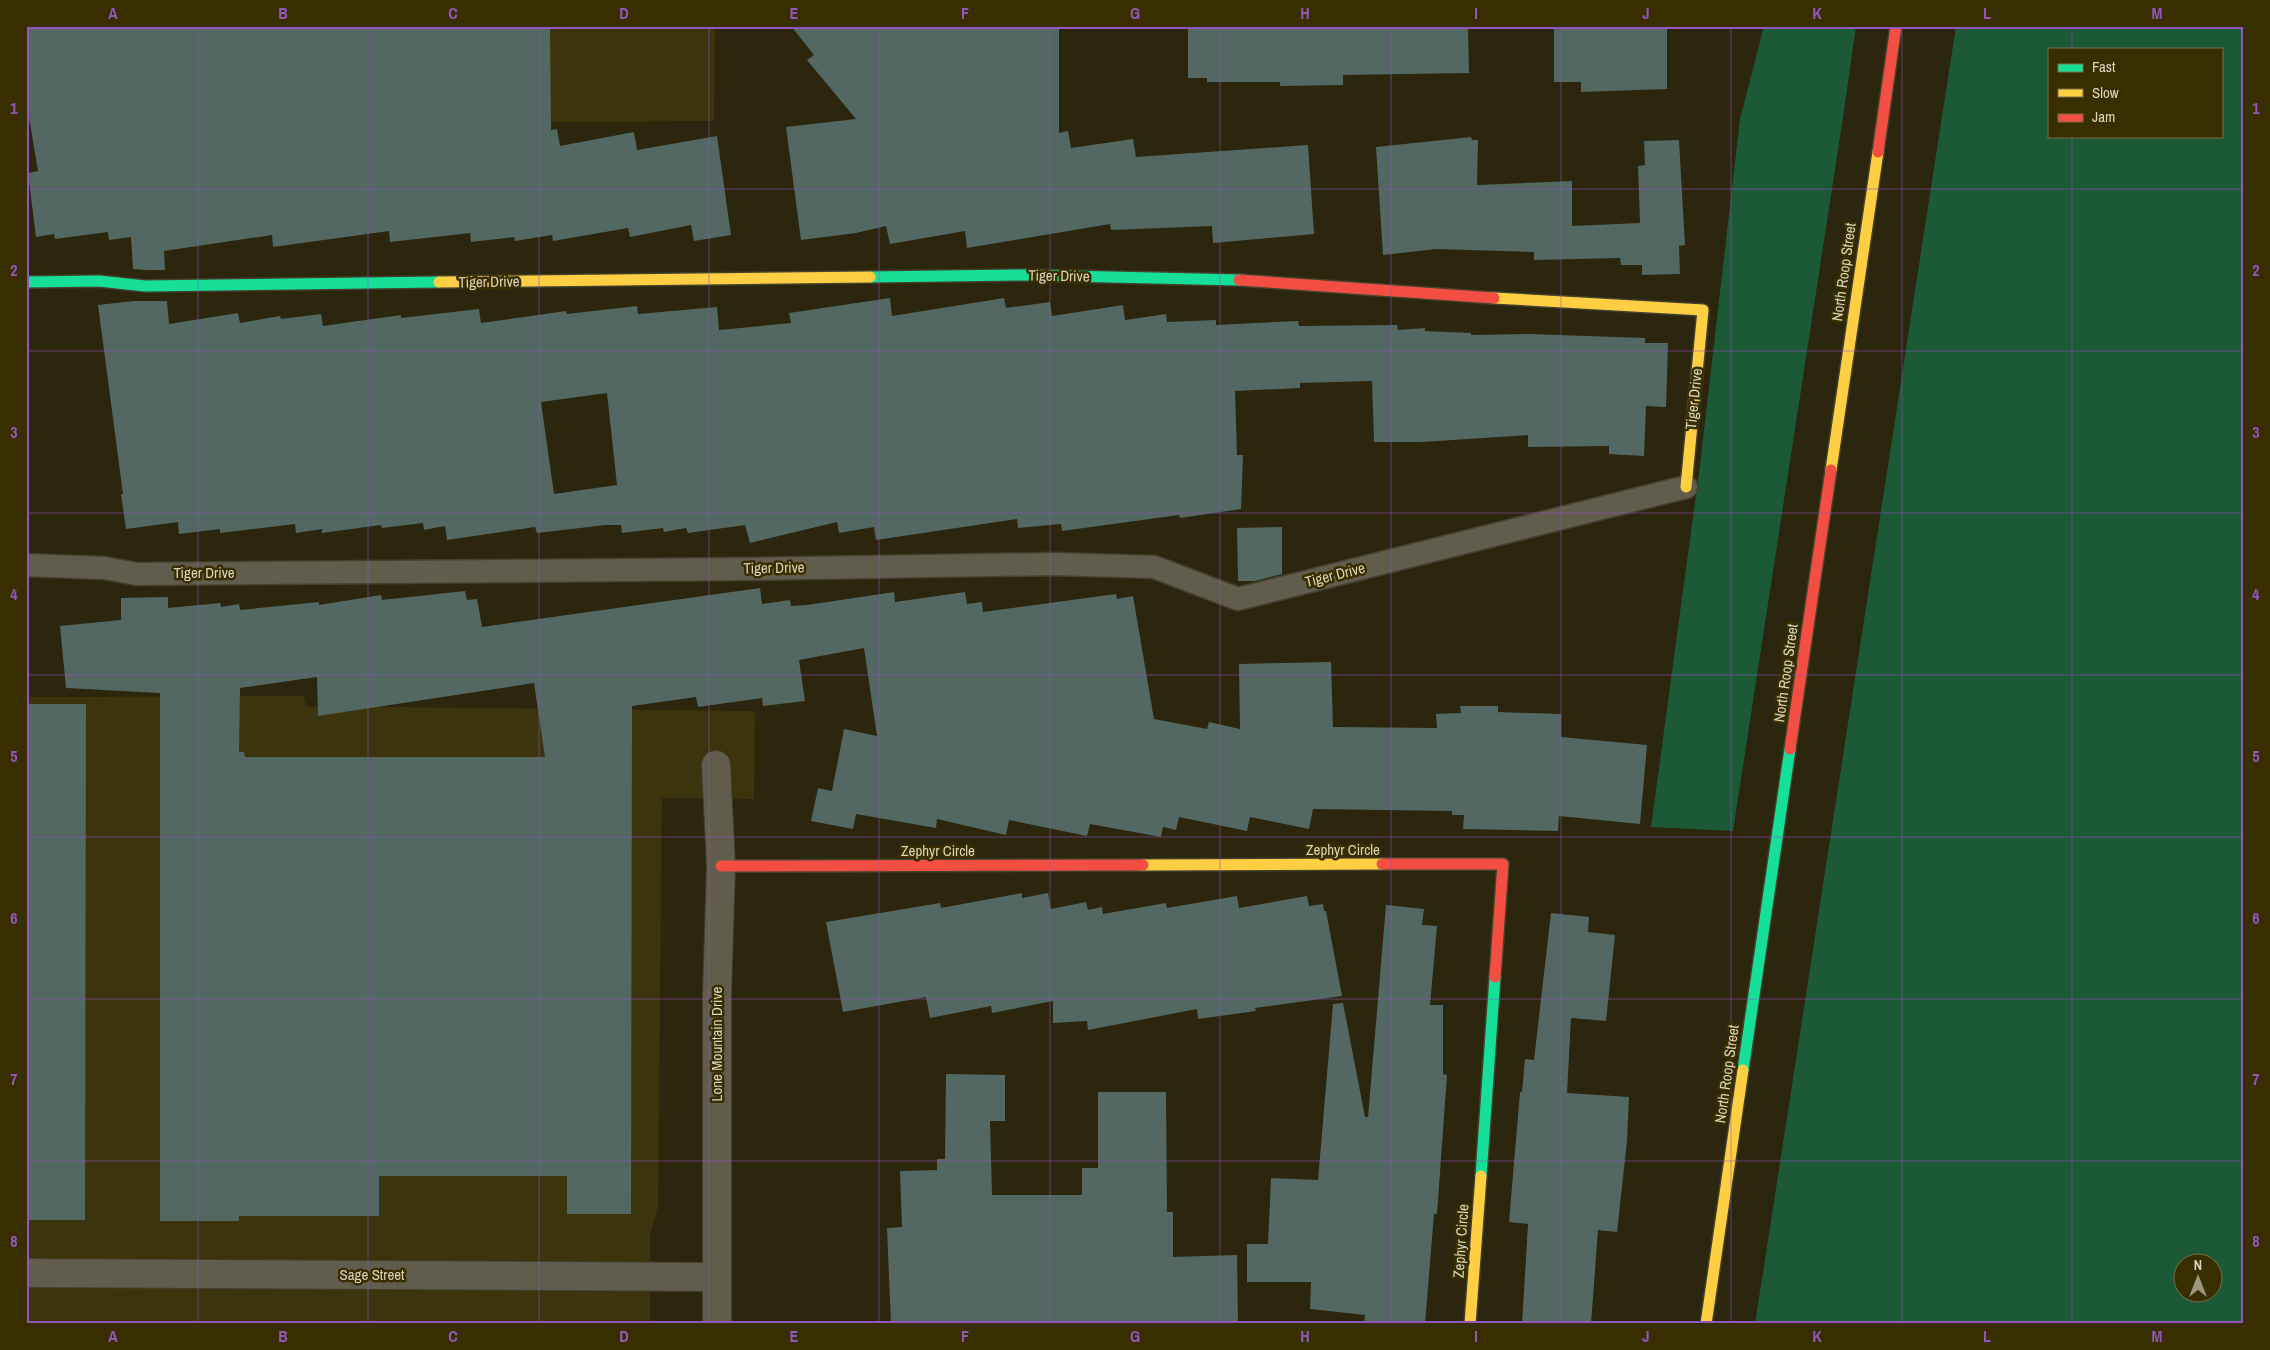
<svg xmlns="http://www.w3.org/2000/svg" width="2270" height="1350" viewBox="0 0 2270 1350" font-family="'Archivo Narrow',sans-serif">
  <rect width="100%" height="100%" fill="#2b260d"/>
  <g fill="#3c340c">
    <polygon points="26,26 715,26 714,121 26,125"/>
    <polygon points="304,696 306,706 755,711 754,799 662,798 658,1207 650,1235 650,1324 26,1324 26,697"/>
  </g>
  <g fill="#1b5937" fill-rule="evenodd">
    <polygon points="1764,26 1856,26 1844,111 1733,831 1651,827 1700,465 1740,119"/>
    <path d="M1956,26h288v1298h-489zM2049,49h172v87h-172zM2182,1262h30v30h-30z"/>
  </g>
  <g fill="#536862" fill-rule="evenodd">
    <polygon points="155,26 550,26 551,130 557,129 560,146 634,132 637,150 717,136 731,235 694,241 691,225 630,237 628,228 553,241 552,235 515,241 514,237 471,242 470,233 390,242 389,231 273,247 272,235 164,251 165,270 146,270 133,269 131,237 109,240 108,232 55,239 54,234 36,237 28,173 38,171 26,99 26,29"/>
    <polygon points="791,26 1059,26 1059,133 1068,131 1071,148 1133,139 1136,157 1308,145 1314,234 1213,243 1212,226 1111,230 1110,224 967,248 965,231 890,244 886,226 856,233 801,240 786,127 856,119 807,60 814,55"/>
    <polygon points="1188,26 1468,26 1469,73 1343,75 1343,85 1280,86 1280,82 1207,82 1207,78 1188,78"/>
    <polygon points="1554,26 1667,26 1667,89 1581,92 1581,82 1554,82"/>
    <polygon points="1471,137 1472,140 1478,140 1477,185 1572,181 1572,226 1640,223 1638,166 1645,165 1644,141 1679,140 1685,245 1679,246 1680,274 1642,275 1642,265 1621,265 1620,258 1534,260 1534,252 1436,249 1383,255 1376,147"/>
    <path d="M890,298l2,18 112,-18 2,10 44,-6 2,14 71,-11 2,15 41,-6 1,8 49,-2v5l82,-4 1,5 98,-1 1,5 27,-2v3l46,2v2l59,-1 115,4v5h23l-2,64 -20,-1 -2,50 -35,-2v-8l-81,1v-12l-106,7h-48l-2,-61 -72,2v5l-65,3 2,64h6l-2,54 -61,9 -1,-3 -117,16 -1,-7 -43,4 -1,-9 -141,21 -2,-13 -35,6 -2,-11 -87,21 -5,-18 -57,8 -2,-5 -22,4 -1,-4 -41,5 -1,-8h-15l-69,8 -2,-6 -88,13 -2,-14 -21,4 -1,-7 -41,5 -1,-3 -59,8v-4l-26,4 -1,-9 -75,9v-4l-41,5 -1,-12 -52,7 -5,-35h2l-25,-189 36,-4h33l2,23 69,-11 2,10 40,-7 1,3 40,-5 2,12 78,-11v3l78,-9 2,14 85,-12 1,3 70,-8 1,8 79,-7 2,23 72,-7 -2,-10zM607,393l10,92 -63,9 -13,-92z"/>
    <polygon points="1282,527 1282,574 1255,581 1238,581 1237,528"/>
    <path d="M760,588l2,16 28,-4 1,6 16,-1 87,-13 1,10 70,-10 2,12 15,-2 1,10 133,-18 1,5 16,-3 21,123 53,10 2,-7 31,7 -1,-65 92,-2 2,65 104,1 -1,-14 25,-1 -1,-7h38v6l63,2v23l86,8 -7,79 -81,-8 -1,15 -95,-2 1,-14h-12v-4l-139,-2 -4,20 -59,-12 -3,14 -68,-14 -3,13 -13,-3 -2,10 -71,-13 -3,12 -78,-16 -3,15 -69,-16 -1,9 -80,-14 -3,15 -42,-8 7,-33 14,3 12,-62 33,7 -13,-88 -65,12 6,41 -42,5 -1,-8 -64,9 -2,-10 -64,9 -1,508h-64v-38h-188v40h-140v5h-79v-528l-94,-5 -6,-62 61,-6v-22l47,-1v11l52,-5 1,4 18,-3 1,6 79,-8v3l62,-10 1,5 83,-9 2,9 10,-1 5,28zM317,677l1,39 216,-33 11,74h-300l-1,-5h-5l1,-64z"/>
    <polygon points="26,704 86,704 85,1220 26,1220"/>
    <polygon points="1022,893 1022,898 1048,893 1051,909 1086,902 1088,910 1102,907 1103,914 1166,903 1167,908 1237,896 1239,908 1307,896 1309,906 1323,904 1324,911 1326,911 1342,996 1255,1008 1256,1011 1198,1019 1197,1009 1088,1030 1087,1021 1053,1023 1053,1001 992,1013 991,1006 930,1018 926,997 843,1012 826,922 940,903 941,908"/>
    <polygon points="1386,905 1424,909 1422,925 1437,926 1430,1005 1443,1005 1443,1074 1447,1075 1437,1214 1434,1214 1425,1324 1364,1324 1365,1315 1310,1309 1311,1282 1247,1282 1247,1244 1268,1244 1271,1178 1318,1180 1333,1004 1343,1003 1365,1117 1368,1117"/>
    <polygon points="1551,913 1589,917 1588,932 1615,935 1606,1021 1571,1018 1567,1093 1629,1097 1627,1141 1617,1232 1598,1230 1591,1324 1522,1324 1528,1224 1509,1222 1520,1092 1522,1092 1525,1059 1534,1060"/>
    <polygon points="946,1074 1005,1075 1005,1121 990,1121 992,1195 1082,1195 1082,1168 1098,1168 1098,1092 1166,1092 1167,1212 1173,1212 1173,1257 1237,1255 1238,1324 891,1324 887,1228 902,1227 900,1171 937,1170 937,1159 945,1159"/>
  </g>
  <g fill="none" stroke-linecap="round" stroke-linejoin="round">
    <defs>
      <polyline id="lane" points="26,565 104,568 137,574 746,569 1055,564 1154,567 1238,599 1686,487"/>
      <g id="street">
        <polyline points="716,765 721,866 717,994 717,1324"/>
        <polyline points="26,1273 717,1277"/>
      </g>
      <g id="fast">
        <polyline points="870,277 1024,275 1239,280"/>
        <polyline points="26,282 99,281 145,286 439,282"/>
        <polyline points="1743,1070 1790,749"/>
        <polyline points="1481,1176 1495,977"/>
      </g>
      <g id="slow">
        <polyline points="439,282 870,277"/>
        <polyline points="1494,298 1703,310 1686,487"/>
        <polyline points="1831,470 1878,152"/>
        <polyline points="1143,865 1382,864"/>
        <polyline points="1470,1324 1481,1176"/>
        <polyline points="1706,1324 1743,1070"/>
      </g>
      <g id="jam">
        <polyline points="1878,152 1896,26"/>
        <polyline points="1239,280 1494,298"/>
        <polyline points="1790,749 1831,470"/>
        <polyline points="1382,864 1503,864 1495,977"/>
        <polyline points="721,866 1143,865"/>
      </g>
    </defs>
    <use href="#lane" stroke="#43402e" stroke-width="25"/>
    <use href="#street" stroke="#43402e" stroke-width="30"/>
    <use href="#fast" stroke="#43402e" stroke-width="14"/>
    <use href="#slow" stroke="#43402e" stroke-width="14"/>
    <use href="#jam" stroke="#43402e" stroke-width="14"/>
    <use href="#lane" stroke="#615d4c" stroke-width="22"/>
    <use href="#street" stroke="#615d4c" stroke-width="28"/>
    <use href="#fast" stroke="#16e098" stroke-width="11"/>
    <use href="#slow" stroke="#ffcf43" stroke-width="11"/>
    <use href="#jam" stroke="#f24e42" stroke-width="11"/>
  </g>
  <path fill="none" stroke="#9256be" stroke-width="1" stroke-opacity="0.55" d="M198,26v1298M368,26v1298M539,26v1298M709,26v1298M879,26v1298M1050,26v1298M1220,26v1298M1391,26v1298M1561,26v1298M1731,26v1298M1902,26v1298M2072,26v23M2072,136v1188M26,189h2218M26,351h2218M26,513h2218M26,675h2218M26,837h2218M26,999h2218M26,1161h2218"/>
  <g text-anchor="middle" stroke-width="5" stroke-linejoin="round" paint-order="stroke">
    <g font-size="15" fill="#d9d4bc" stroke="#382e00">
      <text transform="translate(1844 272) rotate(-82)" y="5">North Roop Street</text>
      <text transform="translate(1059 276) rotate(1)" y="5">Tiger Drive</text>
      <text transform="translate(489 282) rotate(-1)" y="5">Tiger Drive</text>
      <text transform="translate(1694 399) rotate(-84)" y="5">Tiger Drive</text>
      <text transform="translate(774 568) rotate(-1)" y="5">Tiger Drive</text>
      <text x="204" y="578">Tiger Drive</text>
      <text transform="translate(1335 575) rotate(-14)" y="5">Tiger Drive</text>
      <text transform="translate(1786 673) rotate(-82)" y="5">North Roop Street</text>
      <text x="1343" y="855">Zephyr Circle</text>
      <text x="938" y="856">Zephyr Circle</text>
      <text transform="translate(717 1044) rotate(-90)" y="5">Lone Mountain Drive</text>
      <text transform="translate(1727 1074) rotate(-82)" y="5">North Roop Street</text>
      <text transform="translate(1461 1241) rotate(-86)" y="5">Zephyr Circle</text>
      <text x="372" y="1280">Sage Street</text>
    </g>
  </g>
  <rect width="2270" height="1350" fill="none" stroke="#382e00" stroke-width="55"/>
  <rect x="2048" y="48" width="175" height="90" fill="#382e00" stroke="#78704b"/>
  <rect x="2058" y="64" width="25" height="8" fill="#16e098" stroke="#78704b"/>
  <text x="2092" y="72" font-size="15" fill="#d9d4bc">Fast</text>
  <rect x="2058" y="89" width="25" height="8" fill="#ffcf43" stroke="#78704b"/>
  <text x="2092" y="98" font-size="15" fill="#d9d4bc">Slow</text>
  <rect x="2058" y="114" width="25" height="8" fill="#f24e42" stroke="#78704b"/>
  <text x="2092" y="122" font-size="15" fill="#d9d4bc">Jam</text>
  <g transform="translate(2198 1278)"><circle r="24" fill="#382e00" stroke="#78704b"/>
  <path d="M0-4L9 19L0 12L-9 19Z" fill="#9c977f"/>
  <text y="-8" font-size="14" font-weight="bold" text-anchor="middle" fill="#d9d4bc">N</text>
  </g>
  <rect x="28" y="28" width="2214" height="1294" fill="none" stroke="#9256be" stroke-width="2"/>
  <g font-size="16" text-anchor="middle" font-weight="bold" fill="#9256be">
    <text x="113" y="19">A</text>
    <text x="283" y="19">B</text>
    <text x="453" y="19">C</text>
    <text x="624" y="19">D</text>
    <text x="794" y="19">E</text>
    <text x="965" y="19">F</text>
    <text x="1135" y="19">G</text>
    <text x="1305" y="19">H</text>
    <text x="1476" y="19">I</text>
    <text x="1646" y="19">J</text>
    <text x="1817" y="19">K</text>
    <text x="1987" y="19">L</text>
    <text x="2157" y="19">M</text>
    <text x="14" y="114">1</text>
    <text x="2256" y="114">1</text>
    <text x="14" y="276">2</text>
    <text x="2256" y="276">2</text>
    <text x="14" y="438">3</text>
    <text x="2256" y="438">3</text>
    <text x="14" y="600">4</text>
    <text x="2256" y="600">4</text>
    <text x="14" y="762">5</text>
    <text x="2256" y="762">5</text>
    <text x="14" y="924">6</text>
    <text x="2256" y="924">6</text>
    <text x="14" y="1085">7</text>
    <text x="2256" y="1085">7</text>
    <text x="14" y="1247">8</text>
    <text x="2256" y="1247">8</text>
    <text x="113" y="1342">A</text>
    <text x="283" y="1342">B</text>
    <text x="453" y="1342">C</text>
    <text x="624" y="1342">D</text>
    <text x="794" y="1342">E</text>
    <text x="965" y="1342">F</text>
    <text x="1135" y="1342">G</text>
    <text x="1305" y="1342">H</text>
    <text x="1476" y="1342">I</text>
    <text x="1646" y="1342">J</text>
    <text x="1817" y="1342">K</text>
    <text x="1987" y="1342">L</text>
    <text x="2157" y="1342">M</text>
  </g>
</svg>
